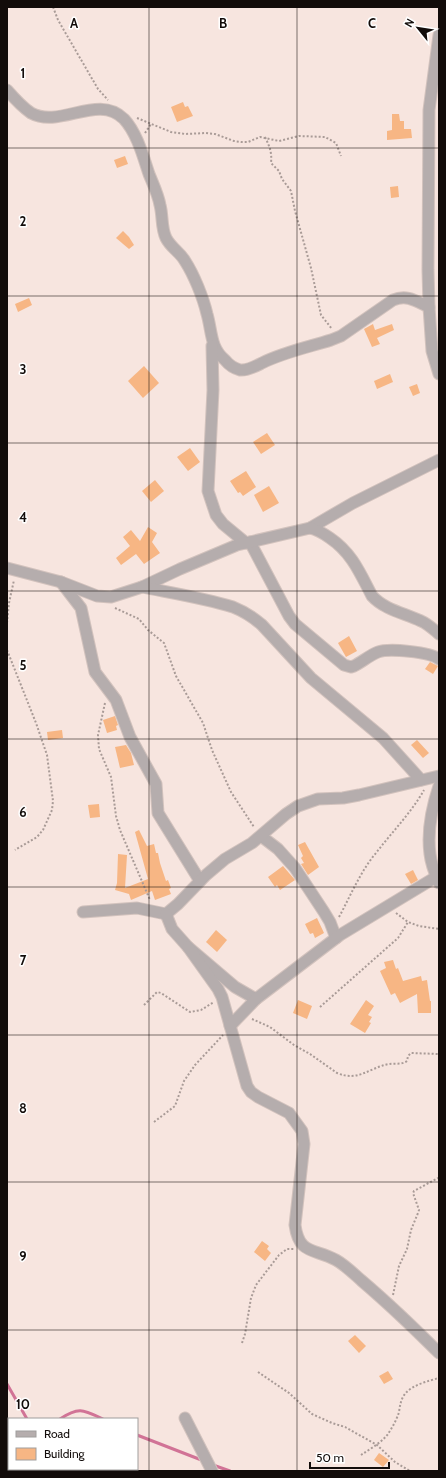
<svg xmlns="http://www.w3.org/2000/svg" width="446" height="1478" viewBox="0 0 446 1478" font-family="Cabin,sans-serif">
  <rect width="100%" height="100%" fill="#f7e5df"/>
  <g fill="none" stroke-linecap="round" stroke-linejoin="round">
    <g stroke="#d17396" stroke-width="3">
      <polyline points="7,1384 27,1419"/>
      <path d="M60,1419c19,-13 24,-9 43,0"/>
      <polyline points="137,1435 204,1461"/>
      <polyline points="213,1465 230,1471"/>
      <polyline points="49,1469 50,1471"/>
    </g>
  </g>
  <g fill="#f7b684">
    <polygon points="183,102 185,107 188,106 193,116 177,122 171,107"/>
    <polygon points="392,114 399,114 400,121 404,121 404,129 411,129 412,138 387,140 387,131 392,130"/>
    <polygon points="125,156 128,164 117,168 114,160"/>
    <polygon points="398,186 399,197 391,198 390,187"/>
    <polygon points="123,231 129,237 134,245 129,249 116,238"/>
    <polygon points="29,298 32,305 18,312 15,304"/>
    <polygon points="373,324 375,330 392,324 394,330 377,338 380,344 372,347 364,329"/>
    <polygon points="144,366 159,383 143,398 128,381"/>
    <polygon points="390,374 393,382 377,389 374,381"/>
    <polygon points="417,384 420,393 413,396 409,387"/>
    <polygon points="267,433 275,445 261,454 253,442"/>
    <polygon points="190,448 200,462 188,471 177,457"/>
    <polygon points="246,471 256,487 243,496 240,492 238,493 230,481"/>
    <polygon points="155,480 164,491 151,502 142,491"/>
    <polygon points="269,486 279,503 263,512 254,495"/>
    <polygon points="148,527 157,533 152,542 160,553 144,564 136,554 121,565 116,558 130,546 123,537 131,530 140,541"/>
    <polygon points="349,636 357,651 346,657 338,643"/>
    <polygon points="430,662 438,666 433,674 425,669"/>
    <polygon points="115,716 118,725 116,726 117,730 107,733 103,720"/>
    <polygon points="62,730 63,738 48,740 47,732"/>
    <polygon points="417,740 429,753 423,758 411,745"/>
    <polygon points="126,745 131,753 134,765 120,768 115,747"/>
    <polygon points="99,804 100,817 90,818 88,805"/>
    <polygon points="139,830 147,846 154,844 156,853 158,853 160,863 166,881 168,880 171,888 169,889 171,894 155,900 152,891 131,900 129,894 115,890 117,883 118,854 127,855 125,888 148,879 135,832"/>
    <polygon points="305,842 319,867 308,875 301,864 304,863 301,858 303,856 298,845"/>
    <polygon points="283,866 295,880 280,890 277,885 275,887 268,877"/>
    <polygon points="413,870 418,880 411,884 405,874"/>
    <polygon points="317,918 324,933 315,938 313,933 310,934 305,924"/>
    <polygon points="216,930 227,940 217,952 206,942"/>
    <polygon points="393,960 396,969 398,968 403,981 421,976 422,981 427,980 430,1001 431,1001 431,1013 418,1013 417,994 400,1003 395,993 391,995 380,971 386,968 384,962"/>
    <polygon points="298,1000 312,1006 307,1019 293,1013"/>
    <polygon points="366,1000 374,1006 368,1015 372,1017 369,1022 371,1023 365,1033 350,1024"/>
    <polygon points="262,1241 269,1246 267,1249 271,1253 265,1261 254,1252"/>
    <polygon points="355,1335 366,1346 359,1353 348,1341"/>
    <polygon points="388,1371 393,1379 384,1384 379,1376"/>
    <polygon points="379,1453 389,1460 383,1467 374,1460"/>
  </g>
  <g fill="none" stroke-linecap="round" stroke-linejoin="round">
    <defs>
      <g id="minor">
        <polyline points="439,35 429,110 428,270 429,307 432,351 439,374"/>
        <path d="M7,90c7,8 15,17 24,23 29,16 67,-20 93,6 13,14 19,37 25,55 4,10 9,20 11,31 3,11 1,23 6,33 5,10 14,14 19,23 9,14 18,36 22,53 5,17 3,34 18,46 4,5 8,8 15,10 7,1 16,-4 22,-7 22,-11 47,-16 69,-23l10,-4 52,-36c14,-6 23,1 36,7"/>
        <polyline points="212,346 213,390 208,491 216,515 223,524 246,543"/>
        <polyline points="310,528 353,503 439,460"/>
        <path d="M250,542l39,74 6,8 49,41 7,2 3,-1c8,-4 16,-11 24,-14 11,-4 52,0 61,7"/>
        <path d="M7,568l54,14 36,14 14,1 31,-10 38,-18 57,-24 73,-17c8,2 13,5 20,10 22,15 30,35 42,58 13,14 32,17 49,25 7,3 12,8 18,13"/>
        <polyline points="61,582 81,608 95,672 116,700 130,737 156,784 158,813 200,881"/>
        <path d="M142,587c30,6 62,11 91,20 10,4 21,11 29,18l49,53 72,60 38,42"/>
        <polyline points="261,836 278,849 295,868 324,912 330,922 336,938"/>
        <path d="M439,883c-4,-9 -8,-20 -9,-29 -3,-22 2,-47 9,-68"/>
        <polyline points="83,912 137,908 166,914 178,904 206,875 225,859 252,843 286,814 298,806 318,799 343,798 359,795 439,776"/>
        <polyline points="166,914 172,929 188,947 235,987 256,999"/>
        <path d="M188,947l30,42 4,8 25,89 4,6 7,5 31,16 13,18 2,13 -9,81c4,30 19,23 41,35 9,5 18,14 26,21 27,23 52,47 77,72"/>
        <polyline points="230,1026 256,999 340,935 436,877"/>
        <polyline points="185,1418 212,1471"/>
      </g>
    </defs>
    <use href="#minor" stroke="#d2c2bd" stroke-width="13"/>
    <g stroke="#a99b97" stroke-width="2" stroke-dasharray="2 2" stroke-linecap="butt">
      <polyline points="53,7 58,20 98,89 108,100"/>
      <polyline points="137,118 171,132 185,134 206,133 215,134 234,141 241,142 248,142 260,137 279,141 299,136 325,137 336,143 341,156"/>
      <polyline points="145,133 151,124"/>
      <path d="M265,137c5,10 7,16 6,26l8,8 3,8 9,12 4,20 16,57 10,47 11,14"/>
      <polyline points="115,608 139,619 148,630 164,643 176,676 203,723 212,750 231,792 254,827"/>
      <polyline points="7,623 9,603 14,580"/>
      <polyline points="7,650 36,723 47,755 53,801 52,810 43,830 37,837 15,850"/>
      <polyline points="105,703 98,735 99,749 111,777 116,816 120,830 150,900"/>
      <polyline points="396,913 408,922 419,926 439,929"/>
      <path d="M339,917c12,-22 21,-45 37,-64 16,-21 35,-40 48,-63"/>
      <polyline points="144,1005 157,992 161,993 190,1012 201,1010 214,1002"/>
      <polyline points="320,1007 398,938 408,922"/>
      <path d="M252,1019l18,8 24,18 16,9 27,19c22,9 31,-5 52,-9 6,-1 13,1 18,-3l1,-5 3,-3 28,1"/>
      <polyline points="154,1122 175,1106 184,1081 195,1065 223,1035"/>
      <polyline points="393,1295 399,1266 407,1249 411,1230 418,1213 419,1210 413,1193 414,1191 438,1178"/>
      <polyline points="242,1343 245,1334 251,1298 256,1285 279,1255 287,1249 294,1249"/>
      <polyline points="258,1372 289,1393 312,1414 332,1423 345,1427 377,1445 395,1462 410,1471"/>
      <path d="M361,1455c9,-6 20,-12 27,-21 4,-6 9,-15 11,-22 1,-7 2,-13 6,-18 7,-9 23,-13 34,-16"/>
    </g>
    <use href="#minor" stroke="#b5adad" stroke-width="11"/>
  </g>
  <path fill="none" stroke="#120c0a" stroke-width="1" stroke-opacity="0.55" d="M149,7v1464M297,7v1464M7,148h432M7,296h432M7,443h432M7,591h432M7,739h432M7,887h432M7,1035h432M7,1182h432M7,1330h432"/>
  <g font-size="13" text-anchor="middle" font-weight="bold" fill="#120c0a" stroke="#fff" stroke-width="3" stroke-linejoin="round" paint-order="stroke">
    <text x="74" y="28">A</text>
    <text x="223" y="28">B</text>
    <text x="372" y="28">C</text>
    <text x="23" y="78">1</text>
    <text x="23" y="226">2</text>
    <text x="23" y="374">3</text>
    <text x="23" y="522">4</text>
    <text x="23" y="670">5</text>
    <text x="23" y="817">6</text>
    <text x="23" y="965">7</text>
    <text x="23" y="1113">8</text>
    <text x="23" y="1261">9</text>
    <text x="23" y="1409">10</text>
  </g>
  <rect width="446" height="1478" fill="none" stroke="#120c0a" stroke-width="16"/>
  <rect x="8" y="1418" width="130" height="52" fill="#ffffff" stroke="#a09e9d"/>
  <rect x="16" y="1431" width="20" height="6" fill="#b5adad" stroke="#a09e9d"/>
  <text x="44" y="1438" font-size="12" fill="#120c0a">Road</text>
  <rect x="16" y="1448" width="20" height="12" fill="#f7b684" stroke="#a09e9d"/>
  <text x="44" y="1458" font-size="12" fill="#120c0a">Building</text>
  <g transform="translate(418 28) rotate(300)" stroke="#ffffff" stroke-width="3" paint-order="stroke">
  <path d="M0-3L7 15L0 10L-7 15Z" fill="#120c0a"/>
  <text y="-6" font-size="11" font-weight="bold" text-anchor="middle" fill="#120c0a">N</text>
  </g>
  <path d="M310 1462v6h79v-6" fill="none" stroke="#120c0a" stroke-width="2"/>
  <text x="316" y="1462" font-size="12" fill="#120c0a" stroke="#ffffff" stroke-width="3" paint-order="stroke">50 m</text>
</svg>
